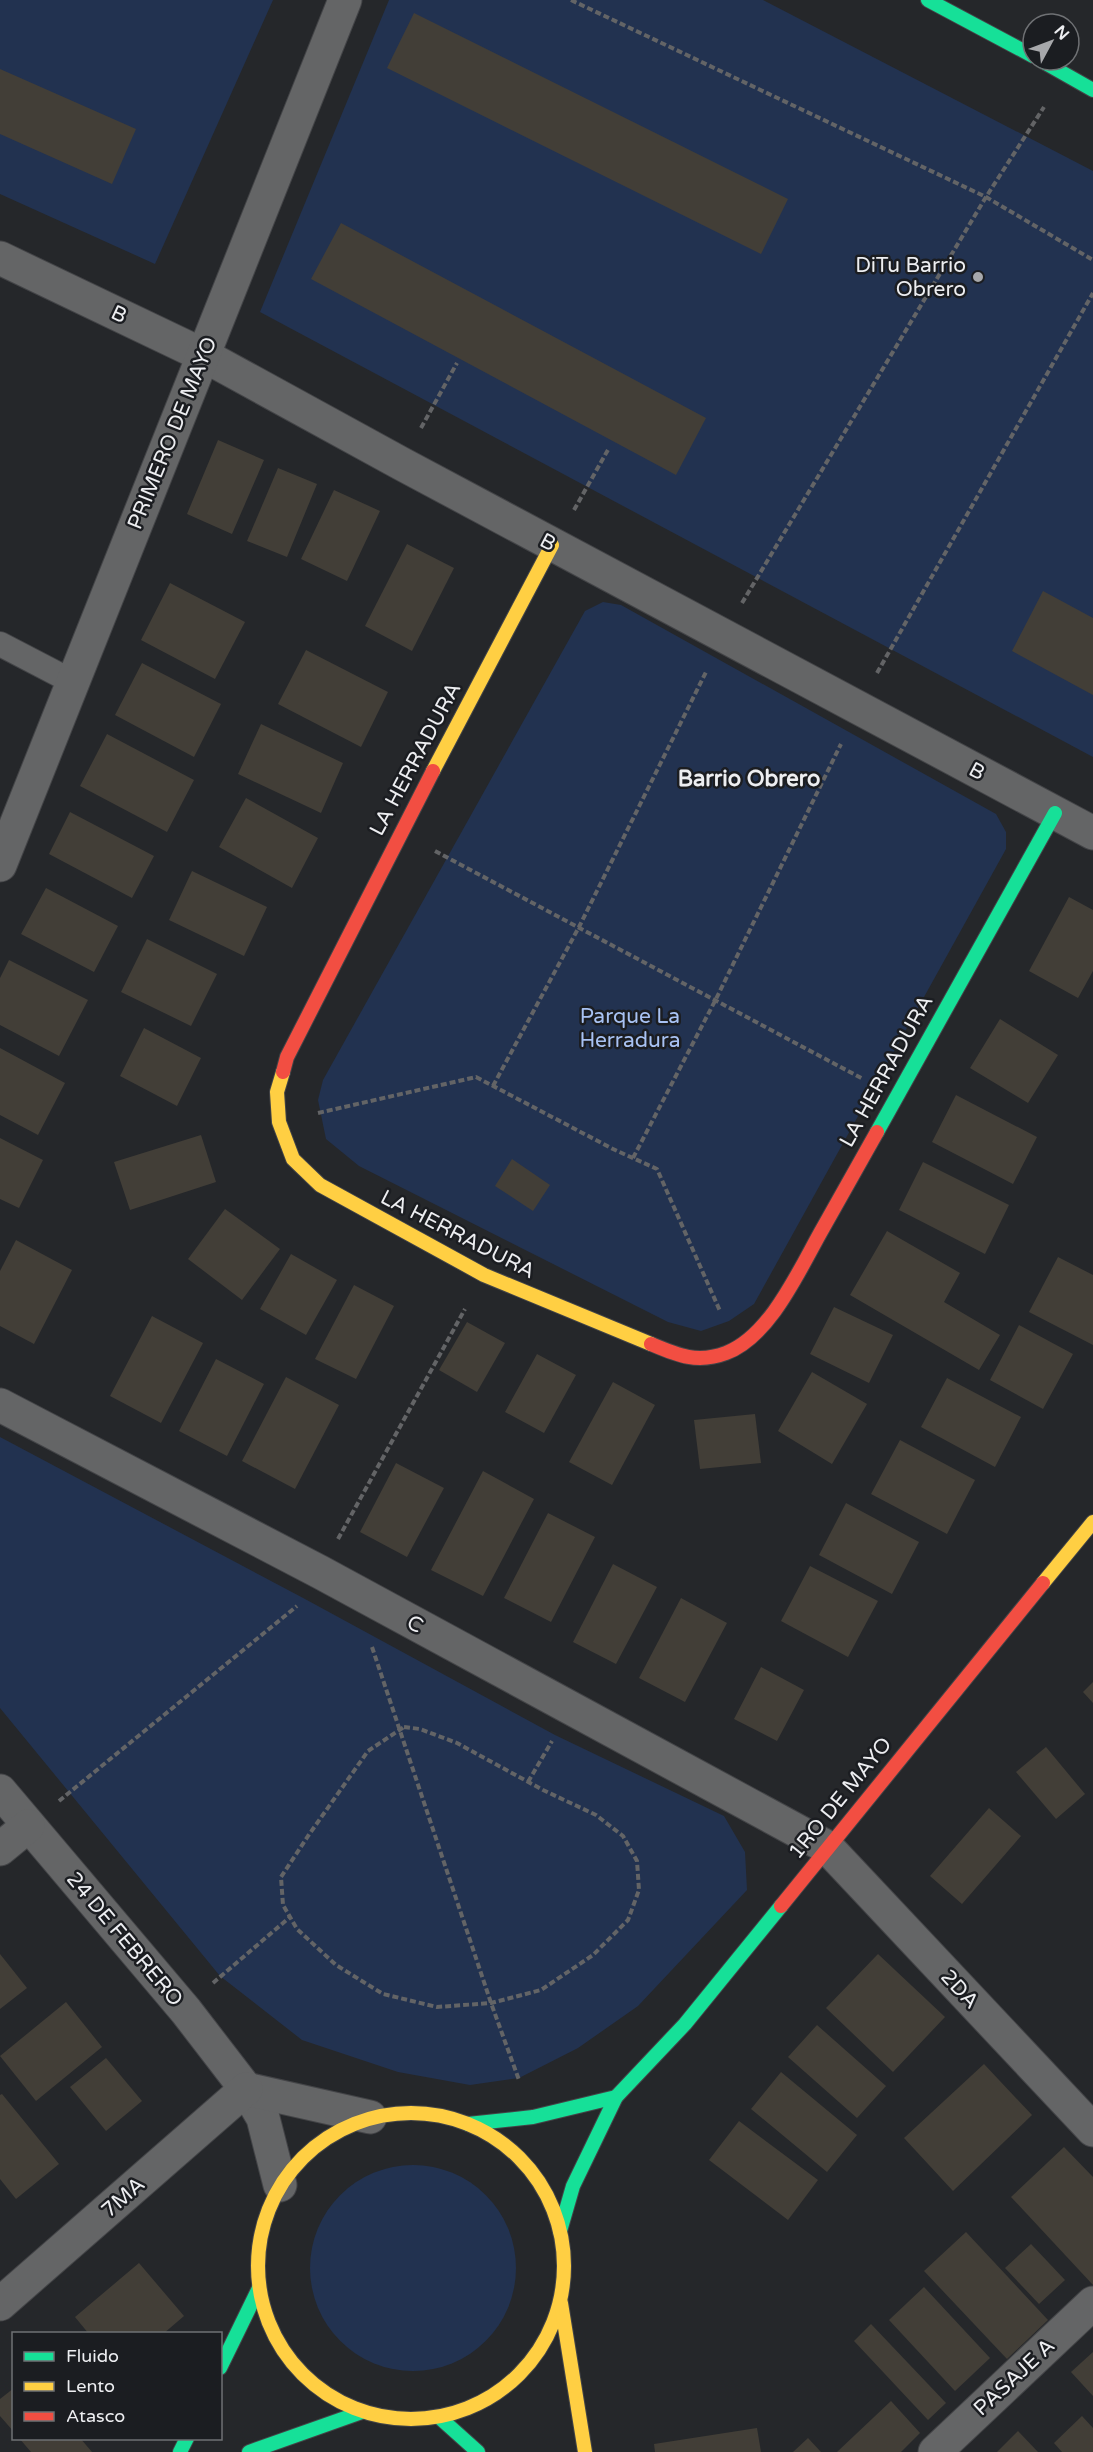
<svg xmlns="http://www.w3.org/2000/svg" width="1093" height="2452" viewBox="0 0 1093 2452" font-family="'Varela Round',sans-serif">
  <rect width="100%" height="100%" fill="#25272a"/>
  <g fill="#223250">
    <polygon points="0,0 273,0 155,264 0,194"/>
    <polygon points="389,0 763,0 1093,171 1093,757 260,312"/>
    <polygon points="603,602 621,605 996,814 1006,832 1006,849 754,1304 729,1321 701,1331 668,1322 359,1166 326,1139 318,1100 323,1080 585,611"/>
    <polygon points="0,1437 305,1599 555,1735 724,1816 745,1852 747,1890 638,2006 578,2048 519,2078 470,2085 398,2072 302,2040 220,1976 0,1708"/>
    <circle cx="413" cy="2268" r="103"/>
  </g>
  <g fill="#423e37">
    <polygon points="414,13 788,199 761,254 387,68"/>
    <polygon points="0,69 136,129 112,184 0,134"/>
    <polygon points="341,223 706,418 676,475 311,279"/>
    <polygon points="218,440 264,460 232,534 187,514"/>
    <polygon points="278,468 317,484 287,557 247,541"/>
    <polygon points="334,490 380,511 347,581 301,559"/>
    <polygon points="407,544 454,568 412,651 365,626"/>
    <polygon points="170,583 245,622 215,679 141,640"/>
    <polygon points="1043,591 1093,618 1093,695 1012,651"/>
    <polygon points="306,650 388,692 361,747 278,704"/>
    <polygon points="142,663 221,704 194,757 115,715"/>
    <polygon points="261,724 343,763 321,813 238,774"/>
    <polygon points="107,734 194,780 167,832 80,786"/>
    <polygon points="246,798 318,838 292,888 219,847"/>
    <polygon points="70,812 154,856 132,898 49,854"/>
    <polygon points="192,871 267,907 244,956 169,920"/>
    <polygon points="46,888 118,926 94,972 21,934"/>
    <polygon points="1069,897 1093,910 1093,971 1078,998 1029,971"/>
    <polygon points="147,939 217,974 191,1026 121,992"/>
    <polygon points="9,960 88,1000 59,1056 0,1025 0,978"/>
    <polygon points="1000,1019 1058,1055 1028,1103 970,1068"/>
    <polygon points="144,1028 201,1058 177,1106 120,1076"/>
    <polygon points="0,1048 65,1083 38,1135 0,1115"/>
    <polygon points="956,1095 1037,1137 1013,1184 932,1142"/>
    <polygon points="201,1135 216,1182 130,1210 114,1162"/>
    <polygon points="0,1138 43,1160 19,1208 0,1199"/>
    <polygon points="512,1159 550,1185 533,1211 495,1186"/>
    <polygon points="923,1162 1009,1205 985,1254 899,1210"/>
    <polygon points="225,1209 280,1249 242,1300 188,1259"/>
    <polygon points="887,1231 960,1273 944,1302 1000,1335 979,1370 850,1295"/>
    <polygon points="16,1240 72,1270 34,1344 0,1326 0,1271"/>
    <polygon points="291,1254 337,1280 306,1335 260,1309"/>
    <polygon points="1058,1257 1093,1275 1093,1345 1029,1312"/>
    <polygon points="354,1285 394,1306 356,1379 315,1359"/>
    <polygon points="834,1307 893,1335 869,1383 810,1354"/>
    <polygon points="152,1316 203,1343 161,1423 110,1396"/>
    <polygon points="467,1322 505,1343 477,1392 439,1370"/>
    <polygon points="1019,1325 1073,1354 1043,1409 990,1380"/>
    <polygon points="537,1354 576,1375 544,1433 505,1412"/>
    <polygon points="216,1359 264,1384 227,1456 179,1431"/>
    <polygon points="812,1372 867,1404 832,1464 778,1431"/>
    <polygon points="286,1377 339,1405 295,1489 242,1461"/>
    <polygon points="947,1378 1021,1417 995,1467 921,1427"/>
    <polygon points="613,1382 655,1405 612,1485 569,1462"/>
    <polygon points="755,1414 761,1463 700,1469 694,1420"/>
    <polygon points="900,1440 975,1480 947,1534 871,1494"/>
    <polygon points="396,1463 444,1488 407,1557 360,1532"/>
    <polygon points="483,1471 534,1499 483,1596 431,1570"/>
    <polygon points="846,1503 919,1542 892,1594 819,1555"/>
    <polygon points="548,1513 595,1537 551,1622 504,1598"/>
    <polygon points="613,1564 657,1587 616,1664 573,1642"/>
    <polygon points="810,1566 878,1601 848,1657 781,1621"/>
    <polygon points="681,1598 727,1623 685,1702 639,1678"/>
    <polygon points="761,1667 804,1690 777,1741 734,1719"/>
    <polygon points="1093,1682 1093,1703 1083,1692"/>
    <polygon points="1046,1747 1085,1794 1056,1819 1016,1772"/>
    <polygon points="989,1808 1021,1836 962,1904 930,1876"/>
    <polygon points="0,1954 27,1988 0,2009"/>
    <polygon points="878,1954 945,2017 893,2072 826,2008"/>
    <polygon points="66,2002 102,2047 36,2101 0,2056"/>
    <polygon points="817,2025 886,2086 857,2118 788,2057"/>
    <polygon points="106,2058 142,2101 106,2131 70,2087"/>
    <polygon points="984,2064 1032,2115 953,2191 904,2138"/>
    <polygon points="781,2072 857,2135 827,2172 751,2109"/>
    <polygon points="2,2094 59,2164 16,2199 0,2179 0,2095"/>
    <polygon points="739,2121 818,2180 788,2220 709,2160"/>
    <polygon points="1064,2147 1093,2177 1093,2285 1011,2197"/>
    <polygon points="966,2232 1048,2320 1007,2359 924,2271"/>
    <polygon points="1031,2244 1065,2280 1039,2304 1005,2268"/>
    <polygon points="139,2263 184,2316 163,2334 89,2334 75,2317"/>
    <polygon points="924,2287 990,2358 955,2391 889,2320"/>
    <polygon points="871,2324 946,2403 928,2420 854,2341"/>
    <polygon points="1093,2352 1093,2396 1071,2372"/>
    <polygon points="14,2388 14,2432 0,2416 0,2399"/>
    <polygon points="891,2401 920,2433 901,2452 837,2452"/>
    <polygon points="1082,2416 1093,2428 1093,2452 1062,2452 1054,2443"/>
    <polygon points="757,2428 761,2452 655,2452 654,2444"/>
    <polygon points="1018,2431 1038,2452 997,2452"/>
    <polygon points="19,2438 80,2438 92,2452 31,2452"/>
    <polygon points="808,2438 821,2452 793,2452"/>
  </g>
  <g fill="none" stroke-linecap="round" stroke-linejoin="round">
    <defs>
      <polyline id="lane" points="0,644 73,682"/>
      <g id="street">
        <polyline points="0,258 203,355 402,464 1093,833"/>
        <polyline points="0,865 345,0"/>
        <polyline points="0,1405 320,1572 827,1847 1093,2130"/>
        <polyline points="0,1791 186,2011 246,2089 263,2118 280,2185"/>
        <polyline points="0,1849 28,1826"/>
        <polyline points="246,2089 370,2117"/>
        <polyline points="0,2304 246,2089"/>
        <polyline points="935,2452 1093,2303"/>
      </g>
      <g id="fast">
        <polyline points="928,0 1033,56"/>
        <polyline points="1040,60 1093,90"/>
        <polyline points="877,1132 1055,813"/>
        <polyline points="468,2124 533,2117 616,2097"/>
        <polyline points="560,2231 573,2186 616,2097 685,2024 781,1906"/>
        <polyline points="220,2368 259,2288"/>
        <polyline points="439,2417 478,2452"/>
        <polyline points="180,2452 187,2438"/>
        <polyline points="249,2452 362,2412"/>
      </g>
      <g id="slow">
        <polyline points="433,771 552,545"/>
        <polyline points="283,1072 277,1092 279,1122 293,1159 320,1185 484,1275 651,1344"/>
        <polyline points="1043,1583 1093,1522"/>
        <circle cx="411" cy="2266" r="153"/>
        <polyline points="561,2303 585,2452"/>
      </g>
      <g id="jam">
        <polyline points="283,1072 287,1057 433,771"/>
        <path d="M651,1344c26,11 46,20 75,9 45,-17 74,-85 97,-125 18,-32 36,-64 54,-96"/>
        <polyline points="781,1906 1043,1583"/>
      </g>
    </defs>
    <use href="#lane" stroke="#434447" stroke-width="26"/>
    <use href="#street" stroke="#434447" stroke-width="35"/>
    <use href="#fast" stroke="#434447" stroke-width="16"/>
    <use href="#slow" stroke="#434447" stroke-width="16"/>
    <use href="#jam" stroke="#434447" stroke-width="16"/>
    <g stroke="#636466" stroke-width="4" stroke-dasharray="6 3" stroke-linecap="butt">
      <polyline points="571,0 986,197 1093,260"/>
      <polyline points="421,428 457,363"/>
      <polyline points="574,510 609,448"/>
      <polyline points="742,603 986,197 1044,107"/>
      <polyline points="877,673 1093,293"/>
      <polyline points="435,851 863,1079"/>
      <polyline points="493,1086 579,927 707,670"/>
      <polyline points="318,1113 476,1077 613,1149 657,1169 720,1311"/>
      <polyline points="633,1158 716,999 841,744"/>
      <polyline points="338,1539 465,1309"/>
      <polyline points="372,1647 491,2003 519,2080"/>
      <polygon points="404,1727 420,1729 457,1743 543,1790 596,1815 623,1836 637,1861 639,1890 628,1920 593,1955 541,1990 491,2003 437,2007 383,1994 336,1965 297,1929 283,1905 281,1877 308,1836 368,1751"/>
      <polyline points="528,1782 552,1741"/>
      <polyline points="59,1801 297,1606"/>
      <polyline points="213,1983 290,1917"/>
    </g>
    <use href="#lane" stroke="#646566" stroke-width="24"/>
    <use href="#street" stroke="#646566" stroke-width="33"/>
    <use href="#fast" stroke="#16e098" stroke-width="14"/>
    <use href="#slow" stroke="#ffcf43" stroke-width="14"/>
    <use href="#jam" stroke="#f24e42" stroke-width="14"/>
  </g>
  <circle fill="#a7a8ab" stroke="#1b1d21" stroke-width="2" cx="978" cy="277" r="6"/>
  <g text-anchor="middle" stroke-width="5" stroke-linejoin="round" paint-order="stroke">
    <g font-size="21" fill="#edeef1" stroke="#1b1d21" text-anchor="end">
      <text x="966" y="272">DiTu Barrio<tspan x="966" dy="24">Obrero</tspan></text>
    </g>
    <g font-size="21" fill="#edeef1" stroke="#1b1d21">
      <text transform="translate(119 314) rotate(25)" y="7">B</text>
      <text transform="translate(172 433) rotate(-68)" y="7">PRIMERO DE MAYO</text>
      <text transform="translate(548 542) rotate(28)" y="7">B</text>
      <text transform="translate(415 759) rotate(-62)" y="7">LA HERRADURA</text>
      <text transform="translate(977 771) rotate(28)" y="7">B</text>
      <text transform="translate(886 1071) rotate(-61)" y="7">LA HERRADURA</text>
      <text transform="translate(458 1234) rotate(27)" y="7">LA HERRADURA</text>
      <text transform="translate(415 1624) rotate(29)" y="7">C</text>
      <text transform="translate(840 1798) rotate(-51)" y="7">1RO DE MAYO</text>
      <text transform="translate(125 1939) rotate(50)" y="7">24 DE FEBRERO</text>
      <text transform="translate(960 1989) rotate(47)" y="7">2DA</text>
      <text transform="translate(123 2197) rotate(-41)" y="7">7MA</text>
      <text transform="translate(1014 2377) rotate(-43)" y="7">PASAJE A</text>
    </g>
    <g font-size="21" fill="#a8c2f3" stroke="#1b1d21">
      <text x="630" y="1023">Parque La<tspan x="630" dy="24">Herradura</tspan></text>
    </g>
    <g font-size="22" font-weight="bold" fill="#edeef1" stroke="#1b1d21">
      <text x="749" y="786">Barrio Obrero</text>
    </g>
  </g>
  <rect x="12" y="2332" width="210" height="108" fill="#1b1d21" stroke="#6f7174" stroke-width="1.5"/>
  <rect x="24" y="2352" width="30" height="9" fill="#16e098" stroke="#6f7174" stroke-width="1.5"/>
  <text x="66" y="2362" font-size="18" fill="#edeef1">Fluido</text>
  <rect x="24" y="2382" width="30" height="9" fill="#ffcf43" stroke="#6f7174" stroke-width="1.5"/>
  <text x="66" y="2392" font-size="18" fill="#edeef1">Lento</text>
  <rect x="24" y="2412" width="30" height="9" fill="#f24e42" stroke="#6f7174" stroke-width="1.5"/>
  <text x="66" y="2422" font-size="18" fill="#edeef1">Atasco</text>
  <g transform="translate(1051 42) rotate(49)"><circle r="28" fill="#1b1d21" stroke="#6f7174" stroke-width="1.5"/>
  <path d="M0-4.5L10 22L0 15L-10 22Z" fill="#a7a8ab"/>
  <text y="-9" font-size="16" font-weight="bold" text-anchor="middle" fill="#edeef1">N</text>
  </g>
</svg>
